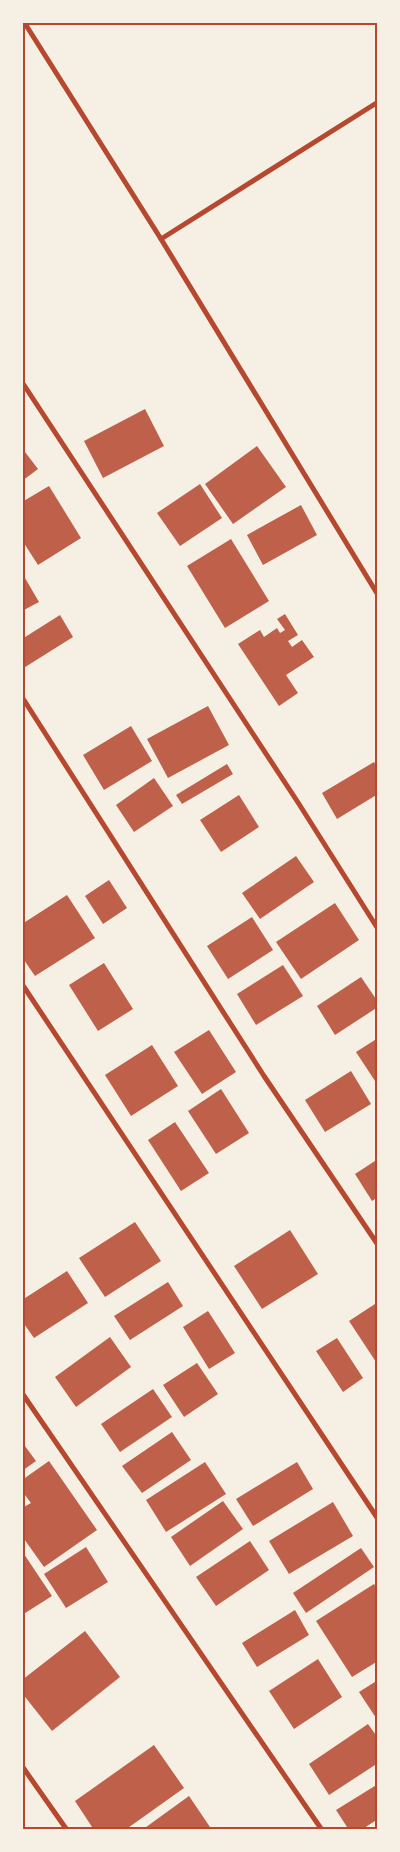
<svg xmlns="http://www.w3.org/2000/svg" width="400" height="1852" viewBox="0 0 400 1852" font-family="Montserrat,sans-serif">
  <rect width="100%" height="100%" fill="#f6efe4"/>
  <g fill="#bf614a">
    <polygon points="145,409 164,446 103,478 84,441"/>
    <polygon points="257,446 286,487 233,524 205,484"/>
    <polygon points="22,448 38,469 22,481"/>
    <polygon points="200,484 222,518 180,546 157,513"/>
    <polygon points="49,486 81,538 38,565 22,540 22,502"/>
    <polygon points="301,505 317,535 263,565 247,535"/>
    <polygon points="231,539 269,601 225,628 187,566"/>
    <polygon points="25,578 39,602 22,611 22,579"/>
    <polygon points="285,614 298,635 288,641 292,647 302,640 314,657 286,675 298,693 279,706 238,644 260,630 264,637 277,628 280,633 285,630 277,619"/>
    <polygon points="60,615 73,637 22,669 22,639"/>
    <polygon points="208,706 229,745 168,778 147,739"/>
    <polygon points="131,726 152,761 104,790 83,755"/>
    <polygon points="374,762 378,768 378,794 337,819 322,793"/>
    <polygon points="227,764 233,774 182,804 176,795"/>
    <polygon points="154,778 173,806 134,832 116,805"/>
    <polygon points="239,795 259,827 221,852 200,820"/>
    <polygon points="296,856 314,882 260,919 242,893"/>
    <polygon points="109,880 127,908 103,924 85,896"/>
    <polygon points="67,895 95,938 35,976 22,957 22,924"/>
    <polygon points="335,903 359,940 301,979 276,942"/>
    <polygon points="252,917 273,950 228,979 207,946"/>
    <polygon points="104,963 133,1009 98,1031 69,985"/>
    <polygon points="283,965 303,996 256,1025 237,994"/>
    <polygon points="361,977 378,1002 378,1007 335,1035 317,1006"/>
    <polygon points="209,1030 236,1072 202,1094 174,1052"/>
    <polygon points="378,1038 378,1079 375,1081 356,1052"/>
    <polygon points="152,1045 178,1086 131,1116 105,1075"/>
    <polygon points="351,1071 371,1104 325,1132 305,1100"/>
    <polygon points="221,1089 249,1133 216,1154 188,1111"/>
    <polygon points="175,1122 209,1173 181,1191 148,1140"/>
    <polygon points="378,1159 378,1197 372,1201 355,1174"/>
    <polygon points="135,1222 161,1261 105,1297 79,1258"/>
    <polygon points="290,1230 318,1274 262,1309 234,1266"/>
    <polygon points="67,1271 88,1303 34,1338 22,1321 22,1300"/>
    <polygon points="168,1282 183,1306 130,1340 114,1316"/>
    <polygon points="378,1302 378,1365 349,1321"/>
    <polygon points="208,1311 235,1353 209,1369 183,1327"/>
    <polygon points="110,1337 131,1367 76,1407 55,1377"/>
    <polygon points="337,1338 363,1378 343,1392 316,1351"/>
    <polygon points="197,1363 218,1394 184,1417 163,1385"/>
    <polygon points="153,1389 172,1417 120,1452 101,1424"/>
    <polygon points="172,1432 191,1460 142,1493 122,1466"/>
    <polygon points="22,1442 36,1461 22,1471"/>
    <polygon points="49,1461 97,1530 44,1567 22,1536 22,1508 31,1503 22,1491 22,1480"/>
    <polygon points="205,1462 226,1494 166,1532 146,1500"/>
    <polygon points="297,1462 313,1489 253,1526 236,1499"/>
    <polygon points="223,1501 243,1529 190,1566 171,1537"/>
    <polygon points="333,1502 353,1536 289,1574 269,1541"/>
    <polygon points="250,1541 269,1570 216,1606 196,1577"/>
    <polygon points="86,1547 108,1582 66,1608 44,1574"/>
    <polygon points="361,1548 374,1567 306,1613 293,1593"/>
    <polygon points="22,1551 52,1596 22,1615"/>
    <polygon points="374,1584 378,1590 378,1661 352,1677 316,1621"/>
    <polygon points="295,1610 309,1635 257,1667 242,1643"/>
    <polygon points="85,1631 120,1677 52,1731 22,1693 22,1680"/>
    <polygon points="318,1659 342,1697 294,1729 269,1691"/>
    <polygon points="378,1680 378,1721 359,1692"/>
    <polygon points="368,1724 378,1738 378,1763 329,1795 309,1764"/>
    <polygon points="154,1745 184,1788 125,1830 94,1830 75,1801"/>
    <polygon points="378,1784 378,1819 361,1830 349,1830 336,1810"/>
    <polygon points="189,1796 212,1830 142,1830"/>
  </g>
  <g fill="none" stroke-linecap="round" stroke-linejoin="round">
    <g stroke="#b5482f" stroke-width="5">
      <polyline points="24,22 161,239"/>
      <polyline points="378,102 161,239 378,595"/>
      <polyline points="22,382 299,804 378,929"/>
      <polyline points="22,697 264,1076 378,1245"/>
      <polyline points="22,984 378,1519"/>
      <polyline points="22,1393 322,1830"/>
      <polyline points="22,1766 67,1830"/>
    </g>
  </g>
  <rect width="400" height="1852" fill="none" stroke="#f6efe4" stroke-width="48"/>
  <rect x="24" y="24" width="352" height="1804" fill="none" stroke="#b5482f" stroke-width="2"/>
</svg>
